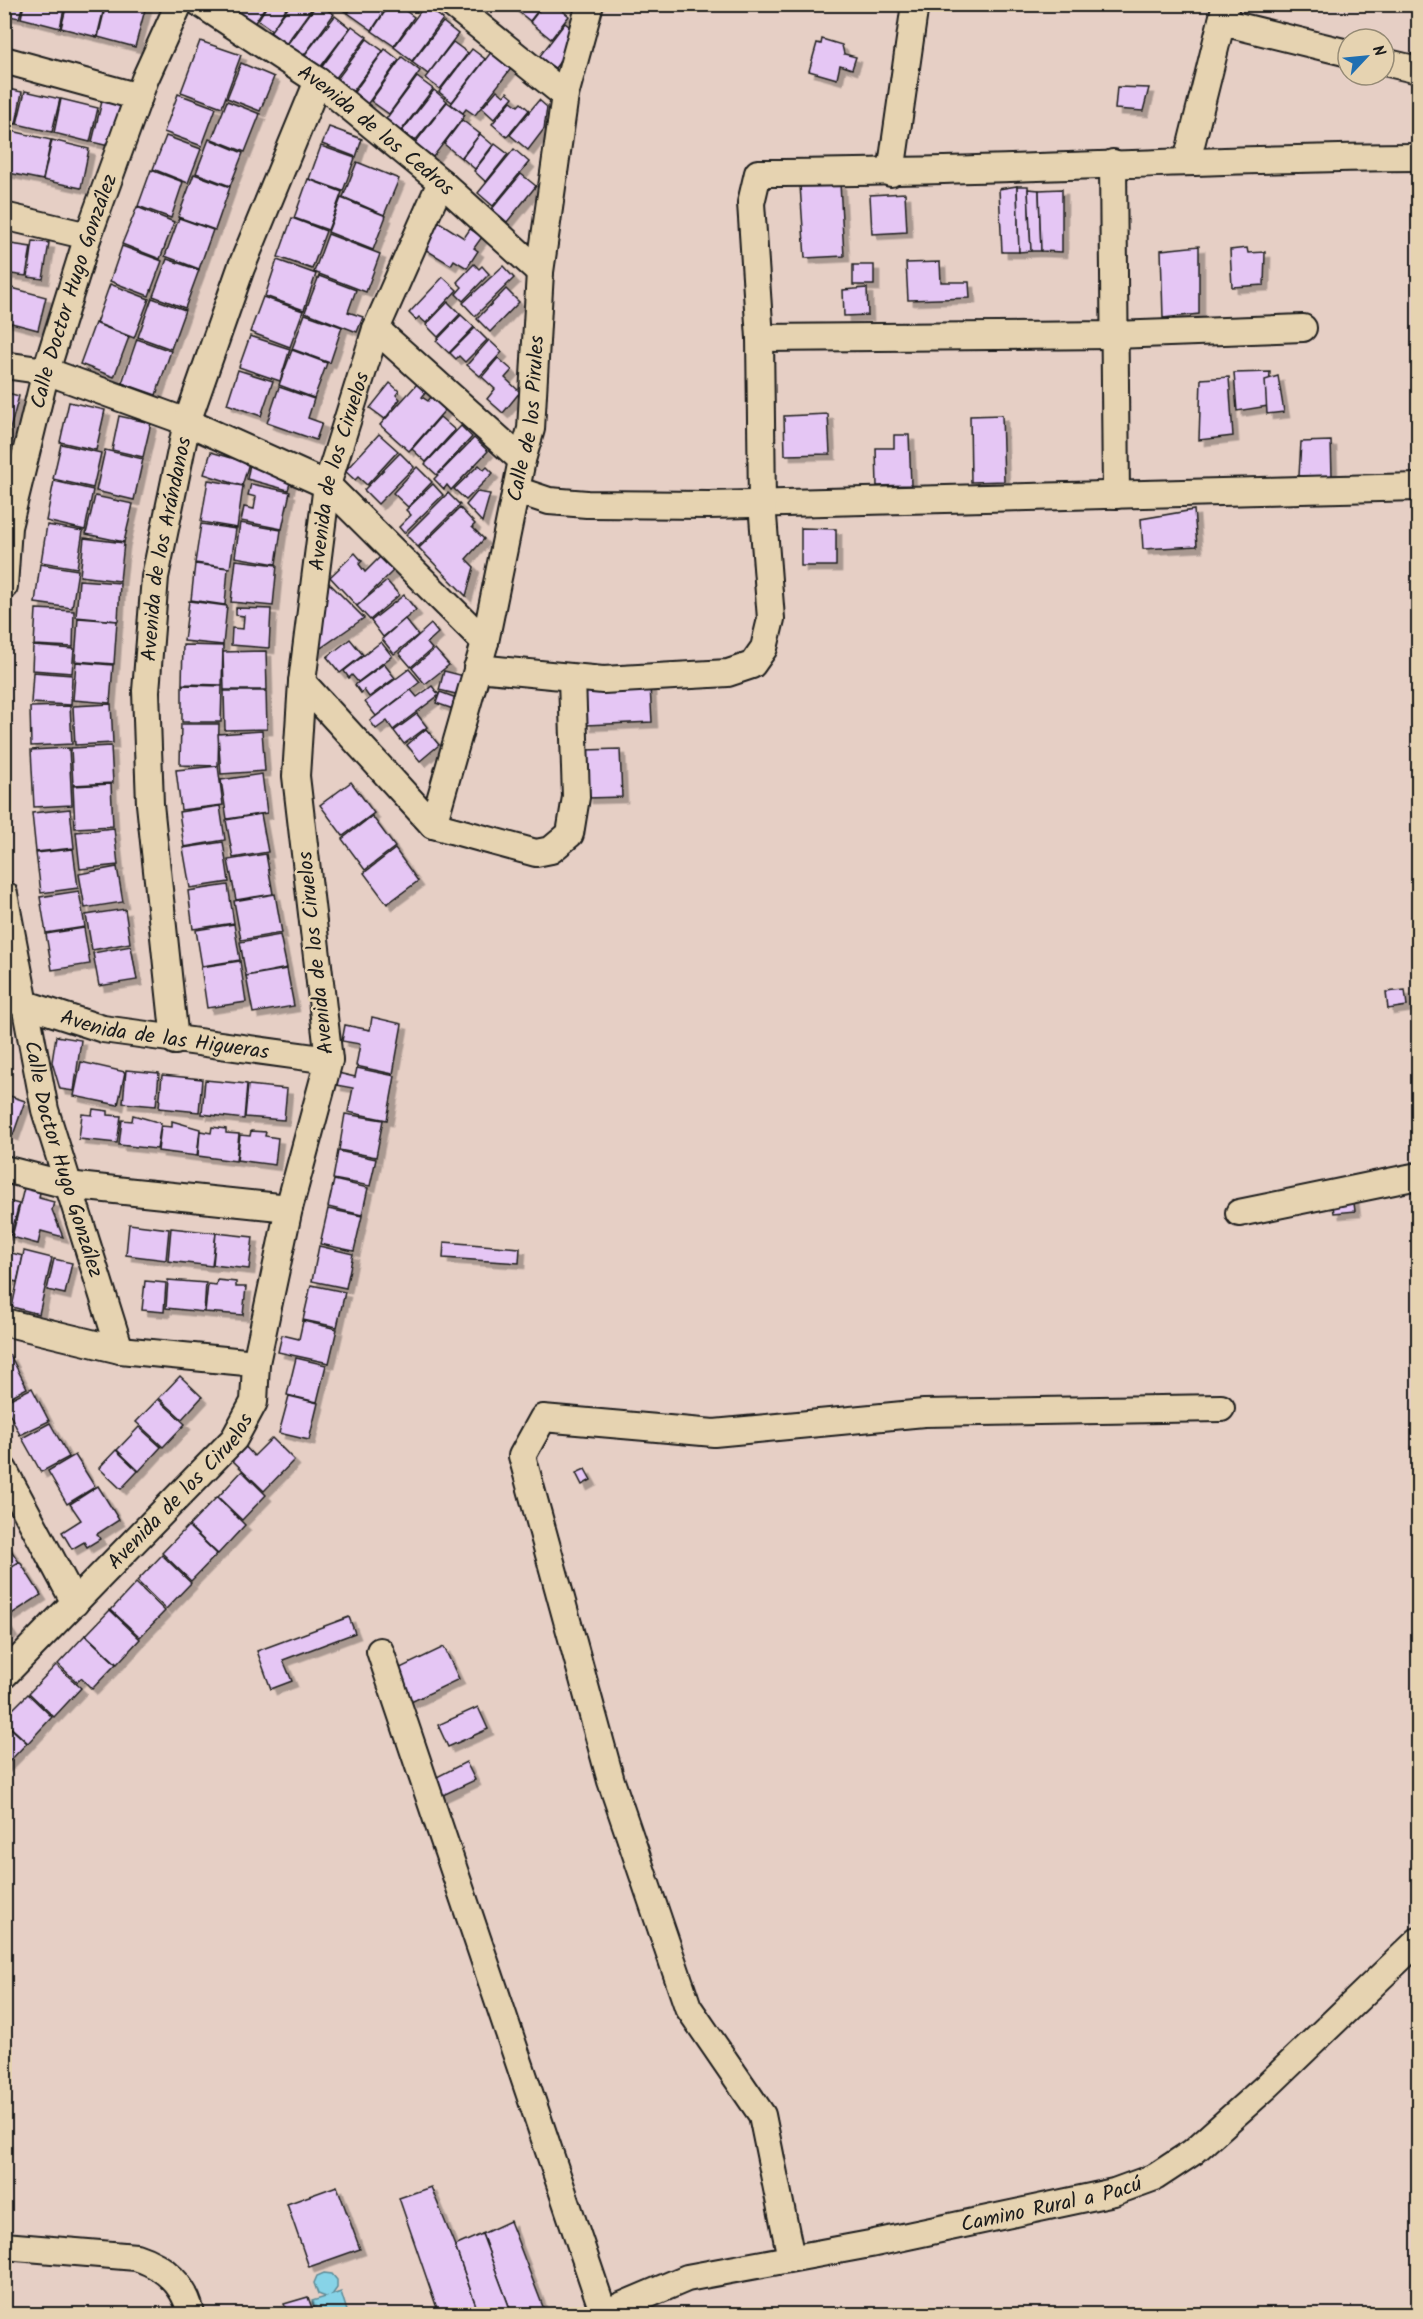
<svg xmlns="http://www.w3.org/2000/svg" width="1423" height="2319" viewBox="0 0 1423 2319" font-family="Kalam,sans-serif">
  <defs>
    <filter id="shadow"><feDropShadow dx="5.5" dy="5.5" stdDeviation="0" flood-color="#0004"/></filter>
  </defs>
  <rect width="100%" height="100%" fill="#e6cfc5"/>
  <filter id="ink" filterUnits="userSpaceOnUse"><feTurbulence type="fractalNoise" baseFrequency=".0167" numOctaves="2"/><feDisplacementMap in="SourceGraphic" scale="12" xChannelSelector="R" yChannelSelector="G"/><feConvolveMatrix kernelMatrix="1 2 1 2 8 2 1 2 1" color-interpolation-filters="sRGB"/></filter>
  <g filter="url(#ink)">
    <polygon fill="#87d3e7" stroke="#5c8a96" stroke-width="1.5" points="324,2273 332,2274 337,2280 337,2288 332,2295 341,2292 348,2314 316,2314 312,2301 326,2297 318,2294 314,2283 317,2276"/>
    <g fill="#e5c6f4" stroke="#1c1c1c" stroke-width="1.5" filter="url(#shadow)">
      <polygon points="4,4 23,4 19,18 4,15"/>
      <polygon points="24,4 65,4 60,28 21,18"/>
      <polygon points="67,4 105,4 97,37 61,28"/>
      <polygon points="106,4 146,6 135,47 98,37"/>
      <polygon points="224,4 241,4 235,12"/>
      <polygon points="242,4 267,4 252,27 235,14"/>
      <polygon points="268,4 289,4 272,30 258,20"/>
      <polygon points="291,4 315,4 286,44 270,32"/>
      <polygon points="317,4 334,14 302,58 286,46"/>
      <polygon points="336,4 352,4 347,13"/>
      <polygon points="354,4 389,4 372,30 348,13"/>
      <polygon points="390,4 396,4 414,17 394,46 372,31"/>
      <polygon points="509,4 543,4 530,21"/>
      <polygon points="544,4 554,4 569,16 551,39 530,22"/>
      <polygon points="425,5 443,19 412,61 394,47"/>
      <polygon points="335,16 350,28 319,69 303,57"/>
      <polygon points="443,22 458,34 428,74 412,62"/>
      <polygon points="565,23 580,35 555,68 539,57"/>
      <polygon points="352,26 367,37 335,79 321,68"/>
      <polygon points="367,39 383,51 351,94 335,82"/>
      <polygon points="822,39 842,45 844,54 856,57 852,69 840,65 837,79 809,71 817,43 821,44"/>
      <polygon points="200,41 241,55 222,107 181,92"/>
      <polygon points="453,42 468,53 440,89 425,78"/>
      <polygon points="385,49 399,60 366,106 352,95"/>
      <polygon points="472,49 485,59 452,102 439,92"/>
      <polygon points="492,51 513,66 475,115 466,109 463,113 451,104"/>
      <polygon points="402,57 420,71 389,114 371,101"/>
      <polygon points="241,63 274,77 260,111 227,98"/>
      <polygon points="417,77 433,89 401,131 386,119"/>
      <polygon points="1117,87 1149,88 1143,111 1115,109"/>
      <polygon points="4,88 22,92 16,124 4,121"/>
      <polygon points="434,90 447,101 415,141 402,131"/>
      <polygon points="497,90 504,96 507,92 513,97 494,119 482,108"/>
      <polygon points="25,91 60,99 52,132 17,124"/>
      <polygon points="104,93 125,98 113,147 92,142"/>
      <polygon points="178,94 216,108 202,146 164,132"/>
      <polygon points="61,99 98,108 90,142 54,133"/>
      <polygon points="539,100 547,107 544,129 528,150 510,135"/>
      <polygon points="227,101 260,114 245,152 212,139"/>
      <polygon points="511,101 518,106 521,103 529,110 507,137 492,124"/>
      <polygon points="447,102 465,115 433,157 415,143"/>
      <polygon points="462,120 480,134 461,158 444,144"/>
      <polygon points="329,127 362,139 356,157 322,144"/>
      <polygon points="4,128 10,129 4,157"/>
      <polygon points="12,131 51,140 43,180 4,172"/>
      <polygon points="480,134 493,145 475,169 462,158"/>
      <polygon points="166,136 201,149 188,183 153,169"/>
      <polygon points="209,139 243,153 230,186 196,173"/>
      <polygon points="52,140 89,149 81,188 43,180"/>
      <polygon points="495,144 508,154 486,182 474,171"/>
      <polygon points="321,146 355,158 343,191 309,179"/>
      <polygon points="514,149 529,162 493,206 478,193"/>
      <polygon points="357,162 399,179 384,215 343,197"/>
      <polygon points="151,170 183,182 171,218 138,206"/>
      <polygon points="194,174 230,187 215,230 178,217"/>
      <polygon points="521,174 536,186 507,222 492,209"/>
      <polygon points="308,179 342,192 328,230 294,218"/>
      <polygon points="840,183 844,256 805,258 800,185"/>
      <polygon points="1017,186 1019,252 1002,252 999,189"/>
      <polygon points="1017,186 1028,186 1031,251 1019,252"/>
      <polygon points="1028,189 1039,190 1041,251 1031,251"/>
      <polygon points="1062,189 1062,252 1041,251 1039,190"/>
      <polygon points="905,193 907,232 872,234 870,195"/>
      <polygon points="341,198 386,216 373,250 328,232"/>
      <polygon points="137,207 174,222 160,259 122,244"/>
      <polygon points="179,218 213,230 199,269 165,256"/>
      <polygon points="292,218 326,231 312,269 278,257"/>
      <polygon points="439,222 464,238 470,229 482,237 474,248 478,251 467,268 454,260 451,265 423,248"/>
      <polygon points="328,234 380,254 366,292 314,272"/>
      <polygon points="33,241 49,243 43,279 28,277"/>
      <polygon points="4,243 31,247 26,276 4,273"/>
      <polygon points="122,246 162,261 149,296 110,281"/>
      <polygon points="1199,246 1199,314 1163,318 1161,250"/>
      <polygon points="1247,248 1248,253 1265,252 1264,285 1232,287 1230,250"/>
      <polygon points="167,259 199,270 185,308 153,296"/>
      <polygon points="277,260 316,274 304,310 265,296"/>
      <polygon points="940,262 941,282 969,282 970,298 908,300 906,263"/>
      <polygon points="474,264 479,269 482,266 489,274 463,301 456,294 462,287 457,282"/>
      <rect x="853" y="265" width="21" height="20"/>
      <polygon points="503,266 514,278 475,316 463,303"/>
      <polygon points="319,276 356,290 348,312 363,317 357,332 305,312"/>
      <polygon points="443,277 457,290 426,323 419,317 416,320 409,313"/>
      <polygon points="110,284 149,299 134,338 96,323"/>
      <polygon points="8,287 46,297 38,330 4,321"/>
      <polygon points="867,288 868,315 844,316 843,290"/>
      <polygon points="506,289 519,302 490,332 477,319"/>
      <polygon points="263,297 303,311 290,347 250,332"/>
      <polygon points="152,298 185,310 171,349 138,337"/>
      <polygon points="448,302 460,314 438,337 426,325"/>
      <polygon points="305,314 342,327 330,363 292,349"/>
      <polygon points="461,315 474,327 449,353 436,341"/>
      <polygon points="95,323 129,337 114,377 80,364"/>
      <polygon points="475,328 487,340 465,362 459,356 456,359 450,353"/>
      <polygon points="250,336 290,349 280,381 239,367"/>
      <polygon points="137,339 171,351 156,395 122,383"/>
      <polygon points="489,340 502,352 480,376 467,365"/>
      <polygon points="292,350 327,363 314,398 279,385"/>
      <polygon points="498,358 512,370 505,378 520,392 503,413 487,399 495,389 482,377"/>
      <polygon points="238,370 273,381 261,416 227,404"/>
      <polygon points="1270,372 1268,406 1237,411 1234,373"/>
      <polygon points="1278,376 1284,412 1267,414 1265,380"/>
      <polygon points="1229,377 1233,436 1199,440 1201,379"/>
      <polygon points="390,383 399,391 396,395 400,399 385,419 370,408"/>
      <polygon points="417,384 426,392 422,397 428,401 431,397 445,410 409,451 380,425"/>
      <polygon points="279,387 314,399 308,418 322,423 316,440 267,423"/>
      <polygon points="4,392 19,396 8,437 4,436"/>
      <polygon points="69,402 105,410 96,450 60,442"/>
      <polygon points="828,414 830,454 785,455 784,416"/>
      <polygon points="1002,415 1004,481 971,482 970,416"/>
      <polygon points="119,416 151,423 143,457 112,450"/>
      <polygon points="440,417 455,430 426,462 412,449"/>
      <polygon points="461,426 472,437 437,475 425,464"/>
      <polygon points="379,434 398,451 367,485 358,477 355,480 345,471"/>
      <polygon points="894,435 909,435 911,485 877,486 876,448 894,448"/>
      <polygon points="474,438 488,451 451,490 447,485 444,489 434,479"/>
      <polygon points="1331,441 1332,476 1299,476 1301,442"/>
      <polygon points="61,444 101,453 93,488 53,479"/>
      <polygon points="105,450 143,459 134,500 96,491"/>
      <polygon points="211,452 249,463 242,486 204,474"/>
      <polygon points="400,453 414,467 378,504 364,490"/>
      <polygon points="250,464 292,476 288,490 247,479"/>
      <polygon points="479,465 484,470 487,467 493,473 466,500 454,489"/>
      <polygon points="417,467 432,482 408,507 393,493"/>
      <polygon points="208,480 243,486 237,528 201,522"/>
      <polygon points="54,481 93,490 85,530 46,521"/>
      <polygon points="251,484 290,492 282,529 241,521 244,507 254,509 256,497 248,495"/>
      <polygon points="433,484 443,495 404,533 399,527 411,515 406,510"/>
      <polygon points="477,492 490,494 482,522 466,505"/>
      <polygon points="448,493 460,505 418,547 406,535"/>
      <polygon points="95,496 133,504 124,542 86,534"/>
      <polygon points="460,508 475,524 472,527 484,539 466,559 474,567 466,596 419,548"/>
      <polygon points="1194,510 1197,546 1143,549 1141,519"/>
      <polygon points="240,523 281,530 276,564 235,557"/>
      <polygon points="201,524 236,529 230,568 195,563"/>
      <polygon points="47,525 83,531 77,568 41,562"/>
      <polygon points="801,528 836,529 836,566 801,566"/>
      <polygon points="84,538 124,543 120,581 80,576"/>
      <polygon points="355,553 362,561 359,564 365,572 383,554 396,568 357,606 330,577"/>
      <polygon points="236,560 277,565 273,606 231,602"/>
      <polygon points="40,564 78,570 72,608 35,603"/>
      <polygon points="195,564 228,568 225,605 191,600"/>
      <polygon points="79,580 120,583 118,621 76,617"/>
      <polygon points="387,581 399,595 370,620 357,606"/>
      <polygon points="329,583 364,618 315,652"/>
      <polygon points="404,595 416,610 383,637 371,621"/>
      <polygon points="189,601 227,606 223,645 184,641"/>
      <polygon points="236,608 271,609 269,648 231,645 232,628 243,629 244,616 236,615"/>
      <polygon points="36,609 74,611 73,647 34,645"/>
      <polygon points="78,618 117,621 114,664 75,661"/>
      <polygon points="405,619 418,635 394,654 382,639"/>
      <polygon points="431,624 438,633 427,643 432,649 411,667 399,653"/>
      <polygon points="350,639 363,655 340,673 327,657"/>
      <polygon points="381,642 392,656 358,682 352,675 349,678 344,671"/>
      <polygon points="183,645 223,646 222,685 182,684"/>
      <polygon points="33,646 74,649 72,673 32,670"/>
      <polygon points="435,649 449,665 425,684 412,668"/>
      <polygon points="266,651 267,690 224,690 223,652"/>
      <polygon points="76,662 113,665 110,703 73,700"/>
      <polygon points="384,664 395,678 369,697 364,690 361,693 355,685"/>
      <polygon points="409,669 420,682 376,716 365,702"/>
      <polygon points="444,671 464,676 460,695 439,690"/>
      <polygon points="33,672 72,675 71,705 31,703"/>
      <polygon points="182,685 222,686 221,722 182,722"/>
      <polygon points="432,686 439,695 393,730 387,721 376,729 370,721 411,690 417,697"/>
      <polygon points="650,686 652,722 586,725 584,688"/>
      <polygon points="224,691 266,691 267,729 225,730"/>
      <polygon points="440,692 459,699 456,710 436,703"/>
      <polygon points="111,704 113,743 75,745 73,706"/>
      <polygon points="70,706 72,744 31,746 30,707"/>
      <polygon points="417,714 427,727 404,744 394,731"/>
      <polygon points="181,724 219,724 218,766 180,765"/>
      <polygon points="426,729 439,745 420,761 407,745"/>
      <polygon points="262,731 265,771 221,774 218,734"/>
      <polygon points="111,746 113,783 73,785 71,748"/>
      <polygon points="69,748 72,805 34,807 31,750"/>
      <polygon points="620,749 622,797 587,798 585,750"/>
      <polygon points="218,766 223,805 181,810 176,770"/>
      <polygon points="262,774 267,813 227,819 221,780"/>
      <polygon points="351,782 374,813 343,836 320,805"/>
      <polygon points="111,784 113,826 75,828 73,786"/>
      <polygon points="220,806 225,840 184,847 179,812"/>
      <polygon points="70,809 74,848 36,852 32,813"/>
      <polygon points="261,814 268,852 233,858 226,820"/>
      <polygon points="372,816 395,847 365,870 342,839"/>
      <polygon points="114,828 118,865 80,869 76,832"/>
      <polygon points="223,842 229,882 190,888 183,848"/>
      <polygon points="73,849 78,888 41,893 36,853"/>
      <polygon points="395,849 418,881 387,904 364,873"/>
      <polygon points="266,854 273,894 236,900 228,860"/>
      <polygon points="117,867 123,902 85,908 79,874"/>
      <polygon points="228,885 234,923 193,929 188,891"/>
      <polygon points="79,891 85,927 46,933 40,897"/>
      <polygon points="275,894 282,933 241,940 234,901"/>
      <polygon points="125,909 130,943 92,950 86,915"/>
      <polygon points="234,924 240,960 202,966 196,930"/>
      <polygon points="84,928 90,964 52,970 46,934"/>
      <polygon points="280,935 287,968 246,976 240,942"/>
      <polygon points="131,946 137,980 99,986 93,953"/>
      <polygon points="240,961 246,1002 207,1008 201,967"/>
      <polygon points="287,969 294,1006 253,1013 246,976"/>
      <polygon points="1405,990 1407,1006 1388,1009 1386,992"/>
      <polygon points="372,1017 402,1024 393,1074 356,1066 360,1044 342,1041 345,1025 370,1030"/>
      <polygon points="56,1036 81,1040 74,1091 60,1089 52,1062"/>
      <polygon points="81,1062 125,1072 118,1105 74,1096"/>
      <polygon points="357,1068 395,1076 387,1120 348,1112 353,1088 336,1085 338,1073 355,1077"/>
      <polygon points="126,1070 159,1073 156,1106 123,1103"/>
      <polygon points="162,1075 202,1079 199,1112 159,1108"/>
      <polygon points="205,1080 247,1084 244,1119 202,1114"/>
      <polygon points="248,1085 287,1089 284,1120 245,1117"/>
      <polygon points="7,1095 25,1101 13,1135 4,1132"/>
      <polygon points="93,1109 108,1111 108,1115 121,1116 117,1143 79,1139 82,1114 92,1115"/>
      <polygon points="345,1114 383,1120 376,1157 339,1150"/>
      <polygon points="133,1115 161,1123 157,1149 119,1145 122,1120 132,1121"/>
      <polygon points="172,1121 200,1129 197,1156 158,1151 161,1126 172,1127"/>
      <polygon points="212,1127 226,1129 226,1133 239,1134 236,1161 198,1156 200,1131 211,1133"/>
      <polygon points="251,1131 266,1132 265,1136 278,1138 275,1165 237,1160 240,1135 250,1136"/>
      <polygon points="338,1151 376,1159 370,1186 333,1179"/>
      <polygon points="334,1180 368,1188 362,1215 328,1207"/>
      <polygon points="24,1188 40,1192 39,1198 54,1202 52,1210 63,1237 41,1231 38,1244 12,1237"/>
      <polygon points="1353,1196 1355,1211 1334,1213 1332,1199"/>
      <polygon points="4,1200 19,1204 11,1235 4,1234"/>
      <polygon points="328,1209 362,1216 354,1251 320,1244"/>
      <polygon points="129,1224 169,1229 166,1260 126,1255"/>
      <polygon points="171,1228 216,1233 212,1266 168,1261"/>
      <polygon points="216,1233 253,1237 249,1269 213,1265"/>
      <polygon points="444,1242 520,1248 519,1263 443,1258"/>
      <polygon points="319,1246 353,1254 346,1288 312,1281"/>
      <polygon points="4,1251 23,1256 17,1282 4,1279"/>
      <polygon points="24,1251 52,1258 39,1314 12,1307"/>
      <polygon points="54,1259 72,1263 65,1294 47,1290"/>
      <polygon points="168,1280 206,1283 204,1312 166,1308"/>
      <polygon points="217,1280 236,1282 236,1287 246,1287 243,1315 205,1312 208,1284 216,1285"/>
      <polygon points="145,1281 166,1283 164,1312 142,1310"/>
      <polygon points="311,1285 345,1292 337,1327 303,1320"/>
      <polygon points="303,1321 337,1329 329,1363 278,1352 282,1335 299,1339"/>
      <polygon points="10,1355 27,1388 4,1400 4,1358"/>
      <polygon points="296,1358 326,1365 317,1402 287,1395"/>
      <polygon points="180,1376 202,1397 182,1419 159,1398"/>
      <polygon points="32,1388 49,1421 20,1435 4,1402"/>
      <polygon points="289,1396 318,1403 309,1440 279,1433"/>
      <polygon points="158,1399 185,1424 163,1447 136,1422"/>
      <polygon points="50,1423 69,1457 41,1472 22,1438"/>
      <polygon points="139,1427 161,1447 139,1471 117,1450"/>
      <polygon points="272,1438 294,1460 264,1491 227,1455 240,1441 254,1456"/>
      <polygon points="116,1450 138,1471 121,1489 99,1468"/>
      <polygon points="75,1455 95,1487 67,1504 48,1471"/>
      <polygon points="585,1469 591,1480 582,1485 576,1473"/>
      <polygon points="242,1471 266,1495 242,1520 218,1497"/>
      <polygon points="98,1486 119,1520 97,1534 100,1539 87,1547 84,1542 72,1549 62,1532 81,1520 70,1504"/>
      <polygon points="217,1497 245,1525 218,1554 189,1526"/>
      <polygon points="188,1526 217,1554 191,1581 162,1553"/>
      <polygon points="4,1540 19,1562 4,1571"/>
      <polygon points="162,1555 191,1583 166,1609 137,1581"/>
      <polygon points="20,1562 41,1595 10,1615 4,1607 4,1572"/>
      <polygon points="136,1583 165,1611 140,1637 111,1610"/>
      <polygon points="110,1610 140,1639 117,1664 86,1635"/>
      <polygon points="349,1617 355,1633 283,1660 292,1681 271,1689 257,1651"/>
      <polygon points="4,1620 12,1632 4,1636"/>
      <polygon points="85,1635 116,1664 92,1689 81,1678 77,1682 58,1664"/>
      <polygon points="444,1647 459,1679 411,1702 396,1670"/>
      <polygon points="56,1665 81,1688 54,1717 29,1693"/>
      <polygon points="28,1694 52,1717 28,1743 4,1721 4,1718"/>
      <polygon points="478,1707 488,1729 448,1747 438,1725"/>
      <polygon points="4,1722 27,1743 4,1767"/>
      <polygon points="466,1762 475,1780 441,1796 433,1779"/>
      <polygon points="337,2186 360,2249 309,2267 287,2204"/>
      <polygon points="431,2187 455,2246 479,2314 439,2314 399,2198"/>
      <polygon points="510,2221 545,2312 539,2314 512,2314 482,2234"/>
      <polygon points="482,2234 512,2314 479,2314 455,2246"/>
      <polygon points="308,2297 314,2314 288,2314 284,2304"/>
    </g>
    <g fill="none" stroke-linecap="round" stroke-linejoin="round">
      <defs>
        <g id="minor">
          <path id="s1" d="M201,4l117,77 123,101 99,90"/>
          <polyline points="452,4 565,95"/>
          <polyline points="1222,22 1348,53"/>
          <polyline points="4,60 139,97"/>
          <polyline points="1384,62 1418,70"/>
          <polyline points="1187,161 1226,4"/>
          <polyline points="1113,163 1116,495"/>
          <polyline points="891,173 915,4"/>
          <polyline points="4,216 88,236"/>
          <polyline points="376,329 522,460"/>
          <polyline points="760,338 1114,335 1303,328"/>
          <polyline points="4,365 46,371 187,422 327,485 485,642"/>
          <polyline points="516,490 549,501 587,504 709,505 1418,487"/>
          <path id="s2" d="M4,586l4,-59 38,-156 42,-135 57,-157 34,-75"/>
          <path d="M477,668l126,12 125,-7 24,-8 12,-17 7,-29 -9,-116 -2,-165 -9,-135 7,-30c220,0 440,-15 660,-16"/>
          <polyline points="302,682 433,825 536,853 551,850 570,834 576,797 572,679"/>
          <path id="s3" d="M433,825l52,-183 37,-182 9,-31 9,-157 25,-177 25,-91"/>
          <path id="s4" d="M4,894l41,216 75,240"/>
          <path id="s5" d="M4,997l99,32 226,31"/>
          <path id="s6" d="M175,1041l-25,-237 -4,-113 9,-114 32,-155 54,-154 77,-187"/>
          <polyline points="4,1169 67,1185 289,1208"/>
          <polyline points="1239,1213 1418,1176"/>
          <polyline points="4,1322 120,1350 256,1363"/>
          <polyline points="4,1470 75,1603"/>
          <polyline points="380,1651 604,2314"/>
          <path id="s7" d="M4,1675l230,-236 20,-37 2,-39 33,-155 40,-148 -33,-284 6,-94 25,-197 49,-156 65,-147"/>
          <path d="M4,2246l132,11c28,9 49,28 55,57"/>
          <polyline points="791,2258 762,2115 688,2007 611,1781 522,1456 543,1418 714,1433 924,1413 1221,1408"/>
          <path id="s8" d="M602,2314l85,-36 183,-34 244,-52 41,-15 38,-25 75,-67 150,-144"/>
        </g>
      </defs>
      <use href="#minor" stroke="#1c1c1c" stroke-width="30"/>
      <use href="#minor" stroke="#e6d3b1" stroke-width="26"/>
    </g>
  </g>
  <g text-anchor="middle" stroke-width="5" stroke-linejoin="round" paint-order="stroke">
    <g font-size="21" fill="#1c1c1c" stroke="#e6d3b1">
      <text dy="7" stroke="none"><textPath href="#s1" startOffset="216">Avenida de los Cedros</textPath></text>
      <text dy="7" stroke="none"><textPath href="#s2" startOffset="304">Calle Doctor Hugo González</textPath></text>
      <text dy="7" stroke="none"><textPath href="#s3" startOffset="418">Calle de los Pirules</textPath></text>
      <text dy="7" stroke="none"><textPath href="#s7" startOffset="1317">Avenida de los Ciruelos</textPath></text>
      <text dy="7" stroke="none"><textPath href="#s6" startOffset="495">Avenida de los Arándanos</textPath></text>
      <text transform="translate(315 953) rotate(-96)" y="7">Avenida de los Ciruelos</text>
      <text dy="7" stroke="none"><textPath href="#s5" startOffset="166">Avenida de las Higueras</textPath></text>
      <text dy="7" stroke="none"><textPath href="#s4" startOffset="272">Calle Doctor Hugo González</textPath></text>
      <text dy="7" stroke="none"><textPath href="#s7" startOffset="255">Avenida de los Ciruelos</textPath></text>
      <text dy="7" stroke="none"><textPath href="#s8" startOffset="464">Camino Rural a Pacú</textPath></text>
    </g>
  </g>
  <rect width="1423" height="2319" fill="none" stroke="#e6d3b1" stroke-width="24"/>
  <rect x="12" y="12" width="1399" height="2295" fill="none" stroke="#1c1c1c" stroke-width="2" filter="url(#ink)"/>
  <g transform="translate(1366 57) rotate(64)"><circle r="28" fill="#e6d3b1" stroke="#958a75" stroke-width="1.5"/>
  <path d="M0-4.5L10 22L0 15L-10 22Z" fill="#1f6fb2"/>
  <text y="-9" font-size="16" font-weight="bold" text-anchor="middle" fill="#1c1c1c">N</text>
  </g>
</svg>
